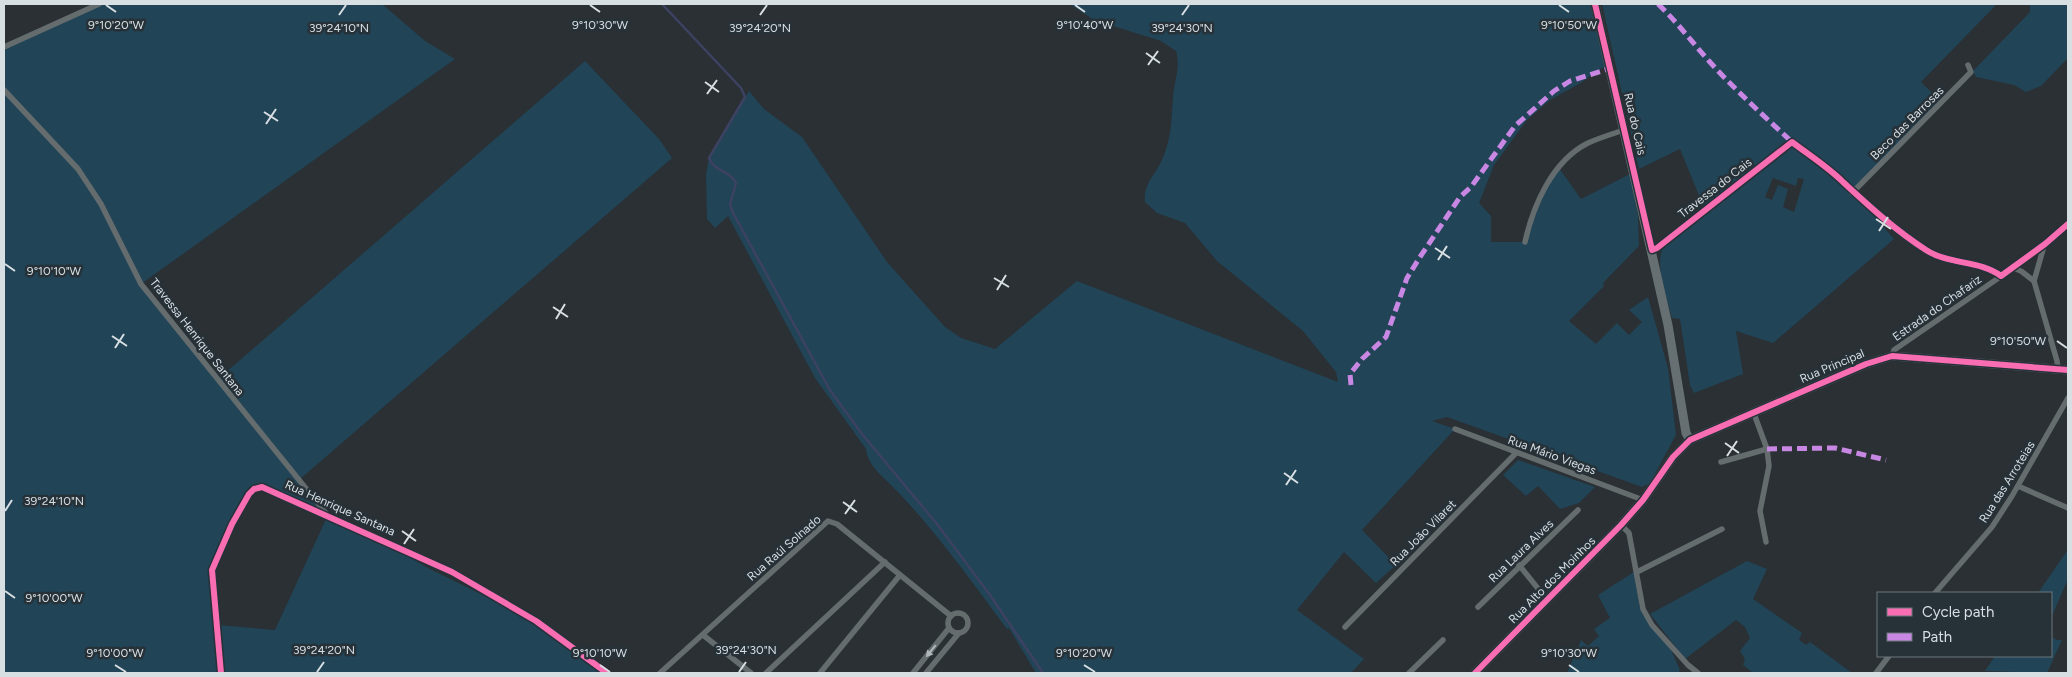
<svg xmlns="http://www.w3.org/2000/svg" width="2072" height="677" viewBox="0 0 2072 677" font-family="Figtree,sans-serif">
  <rect width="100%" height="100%" fill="#2a3034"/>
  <g fill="#214457" fill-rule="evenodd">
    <path d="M99,4h283l43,37 30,18 -314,225 76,96 368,-319 74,78 13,19 -373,322 32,38 38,16 59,34 108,53 70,52h-602v-626zM254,489h16l57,28 -52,113 -57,-5 -6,-55 14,-36z"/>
    <path d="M1070,4h520l15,62 -26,18 -29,16 -23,20 -33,45 -15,38 12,13v26h34l9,-33 25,-41 22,31 49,-25 8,42 1,30 -36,37 1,3 -35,35 27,23 21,-21 12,12 13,-13 -13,-12 19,-13 20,71 8,67 -26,48 -8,4 -195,-70 -15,4 23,8 -93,101 34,35 -20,18 -32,-31 -47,58 67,49 -13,14h-315l-27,-45 -2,1c-35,-47 -69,-95 -110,-138 -13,-14 -29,-24 -31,-42l-51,-71 -87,-162 -13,12 -8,-9 -1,-45 3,-16 40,-67 15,18 38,28 85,125 58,65 16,11 34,11 82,-68 261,101 -2,-10 -33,-41 -86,-70 -32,-38 -28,-10 -12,-11c-2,-16 8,-25 15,-38 12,-25 11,-41 13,-67 1,-17 8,-29 3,-46l-15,-10 -67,-21z"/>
    <path d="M1602,4h395l-76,78 20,20 -88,90 41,47 -121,104 -37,-12 7,43 -49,19 -4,-8 -10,-66 -8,-1c-4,-17 -19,-56 -8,-71 11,-14 28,-25 41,-37l-25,-61 -41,20zM1773,178l23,8 2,-8 6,1 -10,33 -11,-5 5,-18 -10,-4 -6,15 -7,-3z"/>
    <polygon points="2030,4 2068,4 2068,58 2041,86 2026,92 2014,85 1976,77 1973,71 2030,12"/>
    <polygon points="1518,460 1595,487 1579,503 1560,509 1538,486 1526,496 1503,475"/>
    <polygon points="2067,551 2068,579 2051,618 2051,593 2038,593"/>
    <polygon points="1747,561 1767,569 1753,599 1802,633 1799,640 1806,645 1810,642 1852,673 1753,673 1743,665 1745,659 1740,651 1750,638 1745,627 1736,620 1685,659 1650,614"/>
    <polygon points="1634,572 1640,608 1671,650 1680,670 1678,673 1567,673 1581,640 1588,646 1599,636 1594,629 1610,618 1598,595"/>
    <polygon points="2051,637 2057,640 2062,640 2047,673 1985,671 1995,656 2051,656"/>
  </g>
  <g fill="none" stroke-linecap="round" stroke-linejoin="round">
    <path stroke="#3d4262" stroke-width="2.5" d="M662,4l79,84 4,9 -36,61c5,14 21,12 27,25l-6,21 3,9 97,177 32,44 75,90 53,71 53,78"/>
    <g stroke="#656c6e" stroke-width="5.5">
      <polyline points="4,47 99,4"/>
      <polyline points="4,90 78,169 101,204 141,284 329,517"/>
      <polyline points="1852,193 1971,72 1968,65"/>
      <path d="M1525,242c8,-36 27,-81 63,-99 11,-5 24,-9 36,-13"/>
      <polyline points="2044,246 2034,281 2057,361 2058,369"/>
      <path d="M1652,250l5,-2 135,-106c17,13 36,25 51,40 27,25 52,48 83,68 23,15 54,10 75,26"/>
      <polyline points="2013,268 2021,271 2034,281"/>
      <polyline points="1892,356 1894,350 2026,259 2068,224"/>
      <polyline points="1753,411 1767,449 1769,466 1760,511 1766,542"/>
      <polyline points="1455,429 1643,500"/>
      <polyline points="1721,462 1767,449"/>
      <polyline points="2018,486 2068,508"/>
      <polyline points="1621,525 1629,533 1643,609 1652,625 1688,665 1698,673"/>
      <polyline points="1519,565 1548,601"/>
      <polyline points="1637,572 1722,529"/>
      <polyline points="1935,593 1992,527 2012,496 2068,398"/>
      <polyline points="1478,607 1578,510"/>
      <circle cx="958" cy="623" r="10"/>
      <polyline points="1345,627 1516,453"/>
      <polyline points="703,635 751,673"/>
      <polyline points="221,673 212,570 232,524 249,494 254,489 262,487 452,572 536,621 607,673"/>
      <polyline points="660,673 828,521 837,524 951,616"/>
      <polyline points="766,673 885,562"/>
      <polyline points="820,673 900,575"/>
      <polyline points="913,673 949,628"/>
      <polyline points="926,673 959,633"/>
      <polyline points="1409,673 1443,640"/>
      <polyline points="1876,673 1889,656"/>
    </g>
    <g stroke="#666f71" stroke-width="9">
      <polyline points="1595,4 1668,325 1686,433 1690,440"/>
      <polyline points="1475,673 1621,525 1643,500 1673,457 1690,440 1866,364 1892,356 2068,370"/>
    </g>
    <g stroke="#c787e3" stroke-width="5" stroke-dasharray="10 5" stroke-linecap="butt">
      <path d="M1658,4c19,18 34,38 51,57 26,29 55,55 83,81"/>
      <polyline points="1351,385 1350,374 1362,359 1386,337 1407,278 1420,257 1460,197 1471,187 1515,126 1554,91 1570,81 1611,68"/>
      <polyline points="1767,449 1835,448 1886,460"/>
    </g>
    <defs>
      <g id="cycleway">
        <path d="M1595,4l57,246 5,-2 135,-106c17,13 36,25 51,40 27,25 52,48 83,68 23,15 54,10 75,26l44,-32 23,-20"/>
        <polyline points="221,673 212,570 232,524 249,494 254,489 262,487 452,572 536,621 607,673"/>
        <polyline points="1475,673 1621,525 1643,500 1673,457 1690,440 1866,364 1892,356 2068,370"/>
      </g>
    </defs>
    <use href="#cycleway" stroke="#263138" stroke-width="9"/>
    <use href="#cycleway" stroke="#f96db3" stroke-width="6"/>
  </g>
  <defs><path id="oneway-solid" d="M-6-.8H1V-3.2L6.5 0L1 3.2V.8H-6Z" transform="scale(1.25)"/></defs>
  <use fill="#b0b7ba" href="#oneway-solid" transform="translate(931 651) rotate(129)"/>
  <path fill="none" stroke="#d8dfe3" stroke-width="2" d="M106,5l10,7M590,5l10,7M1075,5l10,7M1559,5l10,7M339,15l7,-10M760,15l7,-10M1182,15l7,-10M1146,53l14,10M1148,65l10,-14M705,82l14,10M707,94l10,-14M264,112l14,9M266,124l10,-15M1876,219l15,10M1879,231l9,-14M1435,248l15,10M1438,260l9,-14M5,264l10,7M994,278l15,9M997,290l9,-15M553,307l15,10M556,319l9,-15M112,336l15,10M2057,341l10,7M115,348l9,-14M1725,443l14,10M1727,456l10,-15M1284,473l14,10M1286,485l10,-15M843,502l14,10M5,511l7,-11M845,514l10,-14M402,531l14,10M404,544l10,-15M5,591l10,7M115,665l11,7M600,665l10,7M1084,665l11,7M1569,665l10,7M317,672l7,-10M739,672l7,-10"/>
  <g text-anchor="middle" stroke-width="5" stroke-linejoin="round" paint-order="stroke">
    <g font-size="12" fill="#d8dfe3" stroke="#263138">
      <text transform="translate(1907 123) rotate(-45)" y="4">Beco das Barrosas</text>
      <text transform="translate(1635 124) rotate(77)" y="4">Rua do Cais</text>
      <text transform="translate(1715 188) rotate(-38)" y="4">Travessa do Cais</text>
      <text transform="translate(1937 308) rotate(-35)" y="4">Estrada do Chafariz</text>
      <text transform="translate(197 337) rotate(52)" y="4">Travessa Henrique Santana</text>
      <text transform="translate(1832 366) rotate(-23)" y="4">Rua Principal</text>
      <text transform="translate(1552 455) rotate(20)" y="4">Rua Mário Viegas</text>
      <text transform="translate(2007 482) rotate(-58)" y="4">Rua das Arroteias</text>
      <text transform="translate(340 508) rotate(24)" y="4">Rua Henrique Santana</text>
      <text transform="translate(1423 533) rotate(-45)" y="4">Rua João Vilaret</text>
      <text transform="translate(784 548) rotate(-41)" y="4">Rua Raúl Solnado</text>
      <text transform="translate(1521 551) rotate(-44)" y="4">Rua Laura Alves</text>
      <text transform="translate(1552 580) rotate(-45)" y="4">Rua Alto dos Moinhos</text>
    </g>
  </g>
  <g font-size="12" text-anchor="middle" fill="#d8dfe3" stroke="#263138" stroke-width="5" stroke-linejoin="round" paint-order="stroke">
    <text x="600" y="29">9°10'30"W</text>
    <text x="1085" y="29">9°10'40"W</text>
    <text x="116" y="29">9°10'20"W</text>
    <text x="1569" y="29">9°10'50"W</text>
    <text x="339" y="32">39°24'10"N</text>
    <text x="760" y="32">39°24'20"N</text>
    <text x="1182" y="32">39°24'30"N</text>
    <text x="54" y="275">9°10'10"W</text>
    <text x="2018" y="345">9°10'50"W</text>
    <text x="54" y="505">39°24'10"N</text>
    <text x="54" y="602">9°10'00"W</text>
    <text x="324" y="654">39°24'20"N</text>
    <text x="746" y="654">39°24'30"N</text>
    <text x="115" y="657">9°10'00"W</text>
    <text x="600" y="657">9°10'10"W</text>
    <text x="1084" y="657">9°10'20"W</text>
    <text x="1569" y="657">9°10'30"W</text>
  </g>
  <rect width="2072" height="677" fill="none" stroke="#d8dfe3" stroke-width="10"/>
  <rect x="1877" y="592" width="175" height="65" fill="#263138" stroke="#6d777c"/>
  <rect x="1887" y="608" width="25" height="8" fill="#f96db3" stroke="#6d777c"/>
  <text x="1922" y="617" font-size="15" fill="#d8dfe3">Cycle path</text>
  <rect x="1887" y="633" width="25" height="8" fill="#c787e3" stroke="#6d777c"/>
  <text x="1922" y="642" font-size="15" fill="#d8dfe3">Path</text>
</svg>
